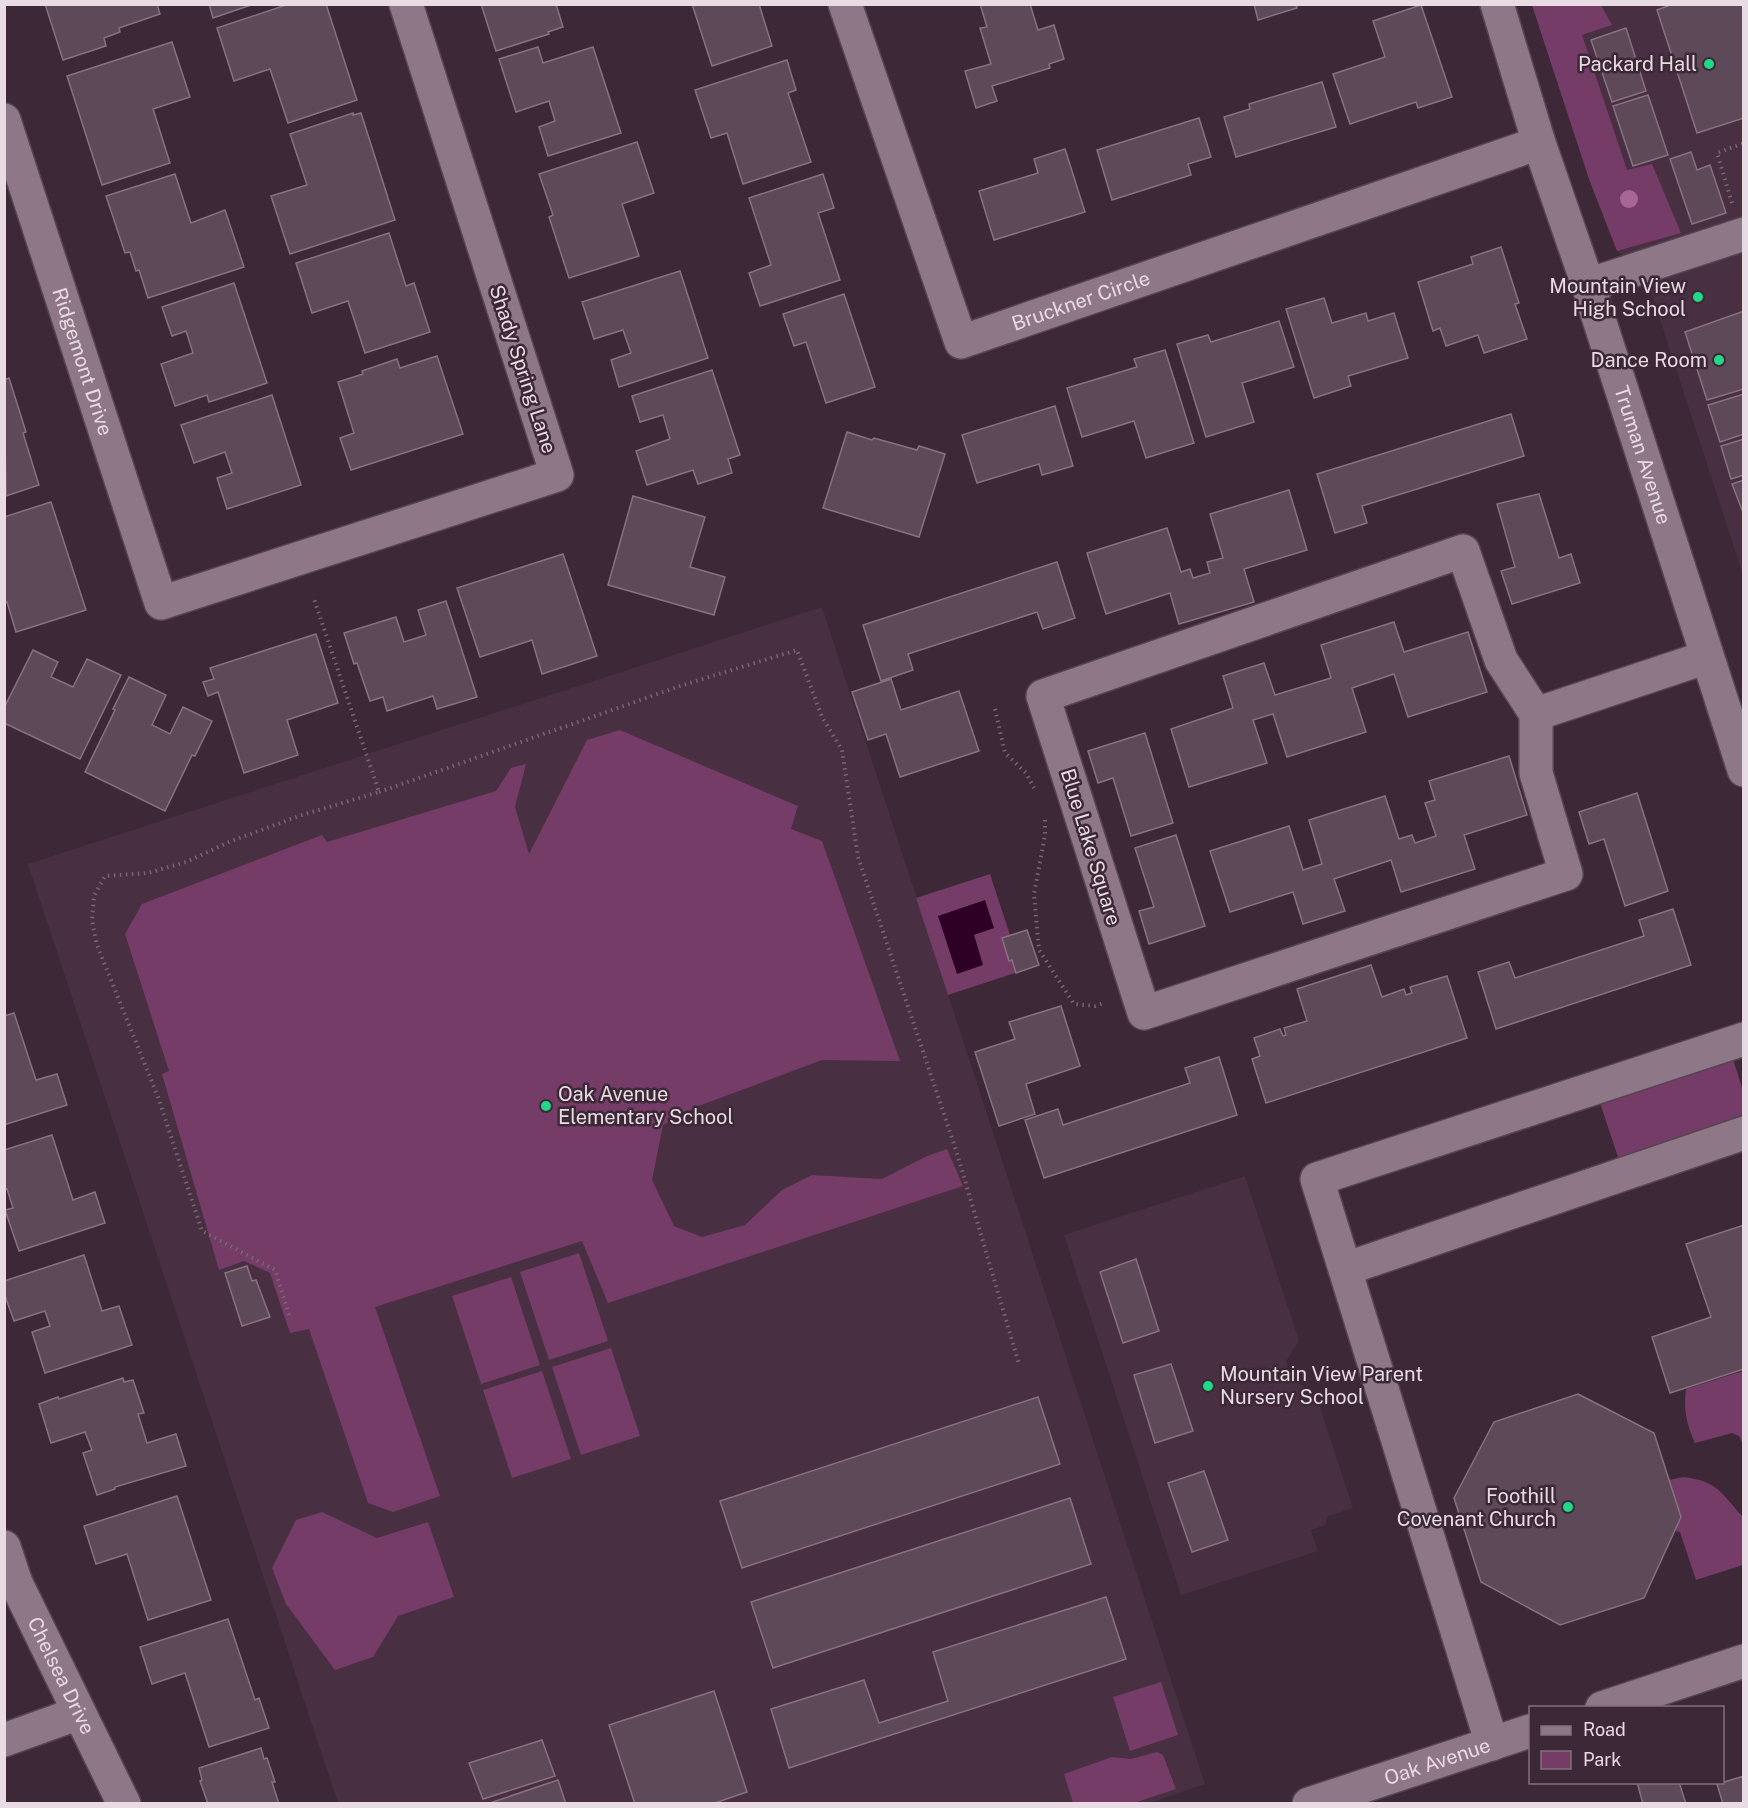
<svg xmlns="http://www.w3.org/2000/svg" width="1748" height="1808" viewBox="0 0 1748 1808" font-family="'Public Sans',sans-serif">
  <rect width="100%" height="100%" fill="#3c2836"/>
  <g fill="#492f42">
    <polygon points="1532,5 1743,5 1743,575 1643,267 1617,251 1589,179"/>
    <polygon points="822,607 1205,1784 1147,1804 338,1803 28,864"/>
    <polygon points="1245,1176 1299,1341 1286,1361 1290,1377 1316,1395 1353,1508 1328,1516 1325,1525 1311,1530 1318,1551 1181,1595 1064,1235"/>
  </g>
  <g fill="#743c66">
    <polygon points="1532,5 1601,5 1612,25 1582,35 1627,170 1652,164 1681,233 1617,251 1589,179"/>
    <polygon points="620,730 798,806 791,829 822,841 900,1061 822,1060 696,1107 663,1125 652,1180 674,1226 702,1237 745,1225 782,1190 812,1175 882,1179 927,1156 947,1149 963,1186 608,1303 582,1241 375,1307 440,1496 393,1512 368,1503 309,1329 290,1333 270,1273 244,1261 219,1270 162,1074 169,1071 125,934 142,904 322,835 327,842 496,791 511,768 526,764 515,807 529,854 587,740"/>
    <polygon points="990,874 1010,935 1027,930 1039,965 948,995 916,898"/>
    <polygon points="1728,1043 1743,1091 1743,1120 1619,1160 1594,1085"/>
    <polygon points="579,1253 608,1341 549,1360 520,1272"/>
    <polygon points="511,1277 540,1365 481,1384 452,1296"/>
    <polygon points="611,1348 640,1436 581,1455 552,1367"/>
    <polygon points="542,1371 571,1459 512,1478 483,1390"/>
    <path d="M1743,1371v73l-4,-8 -7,-3 -37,10c-8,-17 -12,-34 -9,-54z"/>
    <path d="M1683,1477c35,4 38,16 60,40v48l-47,15 -16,-48 -5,-1 6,-14 -12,-37z"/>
    <polygon points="322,1512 377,1538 428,1522 454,1597 398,1616 373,1657 335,1670 286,1604 272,1568 296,1520"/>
    <polygon points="1161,1682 1178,1735 1130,1751 1113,1697"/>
    <polygon points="1157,1752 1163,1755 1176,1789 1134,1803 1073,1803 1064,1774 1112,1757 1131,1759"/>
  </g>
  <polygon fill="#2e0026" points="985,900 994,928 974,935 983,965 957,974 938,916"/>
  <g fill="#5e4958" stroke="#887181" stroke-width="1.5">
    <polygon points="45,4 157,4 160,14 119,28 120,32 104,38 106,46 63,60"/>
    <polygon points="209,4 254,4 213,18"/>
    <polygon points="289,4 326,4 357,100 288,123 270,69 234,81 217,28"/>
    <polygon points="481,4 556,4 563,27 548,32 549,34 496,51"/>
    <polygon points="692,4 759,4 772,46 712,66"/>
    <polygon points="980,4 1030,4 1038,30 1054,25 1064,59 1049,64 1050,68 992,86 997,101 976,108 965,71 991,64 980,28 987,27"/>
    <polygon points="1254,4 1296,4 1297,8 1258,20"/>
    <polygon points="1673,4 1744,4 1744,118 1697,133 1657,10"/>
    <polygon points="1421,5 1452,97 1418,108 1416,102 1350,124 1333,74 1385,57 1373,21"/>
    <polygon points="1626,28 1646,91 1612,102 1591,40"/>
    <polygon points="172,42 190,97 153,109 170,163 102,185 67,76"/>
    <polygon points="538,47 543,63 593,47 621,133 548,156 539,127 555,121 549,101 516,112 499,59"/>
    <polygon points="787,60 796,90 788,93 811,162 743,184 727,133 711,138 695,90"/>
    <polygon points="1322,82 1336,127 1236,157 1224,117 1250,109 1249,104"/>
    <polygon points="1648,95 1668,155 1633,166 1613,106"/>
    <polygon points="353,113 353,115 361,113 395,220 290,254 271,196 307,185 290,134"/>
    <polygon points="1199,118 1211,157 1188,164 1191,175 1112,200 1097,150"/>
    <polygon points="637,142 654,193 622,204 639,256 569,278 549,217 553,215 539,174"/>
    <polygon points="1065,149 1085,212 994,240 979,191 1038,173 1034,159"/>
    <polygon points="1691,152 1697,170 1710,165 1726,213 1692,224 1670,159"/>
    <polygon points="175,174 191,223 225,210 244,267 148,298 139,270 136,271 130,252 125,253 106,196"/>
    <polygon points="823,174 834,208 818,213 840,280 760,306 749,273 771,265 749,198"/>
    <polygon points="389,233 406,286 414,283 430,332 365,353 348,301 312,313 296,263"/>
    <polygon points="1501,247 1519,303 1515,304 1527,339 1484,353 1478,335 1446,346 1440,328 1433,331 1418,282 1473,264 1471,257"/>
    <polygon points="680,271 708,358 619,387 611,360 631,353 623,330 594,339 582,302"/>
    <polygon points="234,283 267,383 209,402 207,395 175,406 161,364 193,353 186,331 172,336 162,307"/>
    <polygon points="844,294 875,387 826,403 806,342 794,346 783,314"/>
    <polygon points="1324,298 1332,323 1366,313 1368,321 1394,313 1408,358 1348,376 1351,386 1314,398 1286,309"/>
    <polygon points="1744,311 1744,389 1707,400 1685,332"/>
    <polygon points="1279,321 1294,367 1242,383 1254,422 1206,437 1177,344 1208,335 1211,342"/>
    <polygon points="1165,350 1194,443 1146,458 1134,421 1082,437 1067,388 1137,367 1134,359"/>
    <polygon points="437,356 463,434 351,470 340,438 354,433 338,382 363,374 362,371 397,359 400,368"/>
    <polygon points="712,370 740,455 728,459 732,473 698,484 693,470 647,485 636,451 670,439 663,415 640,422 632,396"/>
    <polygon points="9,378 26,432 23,433 39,485 6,496 4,380"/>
    <polygon points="1744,394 1744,434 1720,442 1708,405"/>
    <polygon points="272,395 301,485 227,509 217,478 232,473 225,452 194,463 181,425"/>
    <polygon points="1055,406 1073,466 1042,475 1039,464 977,483 962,435"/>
    <polygon points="1511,414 1524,456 1362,506 1367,523 1335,533 1317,474"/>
    <polygon points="847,432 872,440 874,438 917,450 919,446 945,454 919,537 823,508"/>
    <polygon points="1744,439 1744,475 1731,479 1721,446"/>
    <polygon points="1744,480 1744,515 1732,484"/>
    <polygon points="1289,490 1307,550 1244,569 1254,602 1179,624 1170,593 1106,614 1087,553 1167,528 1181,572 1190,569 1193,578 1210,573 1207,562 1223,558 1210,514"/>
    <polygon points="1539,494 1559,558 1571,554 1580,583 1512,604 1501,571 1515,567 1497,504"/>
    <polygon points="633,496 705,517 690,567 725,577 714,615 608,585"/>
    <polygon points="51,502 86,610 16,632 7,602 4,603 4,517"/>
    <polygon points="563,554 597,656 542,674 532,640 480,657 457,588"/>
    <polygon points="1057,562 1075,618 1043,629 1037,612 908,654 913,670 881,681 863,625"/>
    <polygon points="446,601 477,697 437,709 433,696 387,711 383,697 370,701 357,663 354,664 344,633 396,617 404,642 426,635 418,610"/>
    <polygon points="1394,622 1404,652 1468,632 1487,692 1408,717 1394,674 1352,688 1366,732 1287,757 1273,714 1253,720 1267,763 1189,787 1171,729 1233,708 1223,676 1264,663 1275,695 1331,678 1321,645"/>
    <polygon points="316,634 338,703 287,720 298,755 244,773 218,692 208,696 203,682 214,679 210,668"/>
    <polygon points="33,650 58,662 51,677 73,687 87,659 121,675 80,759 4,723 4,708"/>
    <polygon points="129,677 166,695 152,725 170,734 183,707 212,721 195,756 192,755 165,811 85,772 115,710 113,709"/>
    <polygon points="891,679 901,710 959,691 979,751 900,777 886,734 868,740 852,692"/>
    <polygon points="1145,733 1173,823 1131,836 1113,778 1098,783 1088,751"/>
    <polygon points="1509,756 1527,815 1464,835 1475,869 1401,892 1391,860 1334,879 1345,911 1303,924 1293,892 1230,912 1210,851 1289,826 1303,870 1322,864 1309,820 1385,796 1399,839 1412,835 1415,843 1436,836 1425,803 1435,800 1429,781"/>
    <polygon points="1637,793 1668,891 1625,906 1604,839 1589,844 1579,812"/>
    <polygon points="1176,835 1205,926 1149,944 1139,911 1154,907 1135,848"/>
    <polygon points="1673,909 1691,965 1496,1029 1478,972 1509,962 1515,978 1644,936 1639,920"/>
    <polygon points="1027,930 1039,965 1016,973 1012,960 1009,961 1002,938"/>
    <polygon points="1371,965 1382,997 1404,989 1406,995 1412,993 1410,987 1447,976 1467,1038 1266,1103 1252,1059 1260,1056 1254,1038 1280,1029 1283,1036 1286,1035 1284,1028 1307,1021 1297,989"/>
    <polygon points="1061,1006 1080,1066 1026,1084 1035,1114 999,1126 975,1052 1015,1039 1009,1022"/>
    <polygon points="14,1013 36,1080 57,1074 67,1105 4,1125 4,1016"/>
    <polygon points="1219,1057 1237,1115 1044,1178 1025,1120 1058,1109 1063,1125 1190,1083 1185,1068"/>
    <polygon points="52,1135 73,1200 95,1192 105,1223 19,1251 5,1210 13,1208 7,1189 4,1190 4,1150"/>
    <polygon points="1744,1225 1744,1369 1670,1393 1652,1337 1711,1317 1686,1244"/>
    <polygon points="84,1255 102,1311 119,1306 132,1345 45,1373 32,1332 50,1326 45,1311 14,1321 4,1293 4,1281"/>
    <polygon points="1136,1259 1159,1331 1123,1343 1100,1272"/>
    <polygon points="247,1266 252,1281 256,1280 270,1317 242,1326 225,1273"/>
    <polygon points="1171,1364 1193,1431 1155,1443 1134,1375"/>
    <polygon points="123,1378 124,1382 133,1380 144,1413 138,1414 147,1443 176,1434 186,1466 115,1487 115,1489 97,1495 83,1453 92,1450 85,1432 51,1443 39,1404 58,1397 59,1399"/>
    <polygon points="1578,1394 1654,1433 1681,1517 1644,1598 1560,1625 1481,1582 1454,1498 1494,1422"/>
    <polygon points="1038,1397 1060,1464 742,1568 720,1501"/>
    <polygon points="1204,1471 1228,1540 1192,1552 1168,1483"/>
    <polygon points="177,1496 211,1600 148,1620 127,1554 96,1564 84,1526"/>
    <polygon points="1070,1498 1091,1564 773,1668 751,1602"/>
    <polygon points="1106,1597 1126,1659 789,1768 771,1709 864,1680 879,1723 948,1701 933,1652"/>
    <polygon points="228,1619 255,1700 259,1698 269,1728 209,1747 185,1673 152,1684 140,1647"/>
    <polygon points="714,1691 747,1792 712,1804 635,1804 609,1725"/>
    <polygon points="542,1740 555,1776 483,1799 469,1763"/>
    <polygon points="261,1748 264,1759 267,1758 275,1782 272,1782 279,1804 208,1804 200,1781 202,1780 199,1768"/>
    <polygon points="1744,1776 1744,1804 1723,1804 1717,1784"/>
    <polygon points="558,1780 566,1804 487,1804"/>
    <polygon points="1637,1782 1679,1782 1686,1804 1643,1804"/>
  </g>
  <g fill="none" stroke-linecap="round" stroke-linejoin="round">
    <defs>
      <g id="minor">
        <path id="s1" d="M845,4l116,338 578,-199"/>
        <path id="s2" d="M1497,4l42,139 49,142 156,485"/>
        <path id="s3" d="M4,120l157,483 396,-128 -151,-471"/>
        <polyline points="1588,285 1744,234"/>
        <polygon points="1463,551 1501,660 1536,714 1536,773 1566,874 1144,1013 1043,696"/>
        <polyline points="1536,714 1707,657"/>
        <polyline points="1345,1269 1744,1133"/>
        <path id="s4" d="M4,1547l12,36 108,221"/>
        <polyline points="1602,1708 1744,1661"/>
        <polyline points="4,1740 79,1713"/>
        <polyline points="1492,1744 1317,1179 1744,1039"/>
        <path id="s5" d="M1309,1804l221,-73"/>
      </g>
    </defs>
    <use href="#minor" stroke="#554651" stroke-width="36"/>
    <g stroke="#786672" stroke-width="4" stroke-dasharray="1.5 4.5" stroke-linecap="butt">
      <polyline points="1732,203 1717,153 1744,143"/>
      <polyline points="995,709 1005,753 1026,773 1034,788"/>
      <polyline points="379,792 683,685 797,650 822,717 842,750 858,857 956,1150 1019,1364"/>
      <polyline points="1045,820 1045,835 1034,894 1039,950 1074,1004 1095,1006 1104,1003"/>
      <polyline points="289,1315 275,1270 202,1231 158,1097 97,945 92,920 94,896 105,876 148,873 186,862 229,842 299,816 379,792 313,596"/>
    </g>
    <use href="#minor" stroke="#8e7787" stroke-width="33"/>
  </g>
  <circle fill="#a76696" cx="1629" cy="199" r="9"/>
  <g fill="#20d887" stroke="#3c2836" stroke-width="2">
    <circle cx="1709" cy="64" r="6"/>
    <circle cx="1698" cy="297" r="6"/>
    <circle cx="1719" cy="360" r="6"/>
    <circle cx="546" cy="1106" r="6"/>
    <circle cx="1208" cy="1386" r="6"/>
    <circle cx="1568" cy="1507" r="6"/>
  </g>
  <g text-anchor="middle" stroke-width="5" stroke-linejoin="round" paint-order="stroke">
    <g font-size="20" fill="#e8dbe3" stroke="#3c2836" text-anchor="end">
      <text x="1697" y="71">Packard Hall</text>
      <text x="1686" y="293">Mountain View<tspan x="1686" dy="23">High School</tspan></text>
      <text x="1707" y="367">Dance Room</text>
      <text x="558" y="1101" text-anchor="start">Oak Avenue<tspan x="558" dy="23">Elementary School</tspan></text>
      <text x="1220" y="1381" text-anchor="start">Mountain View Parent<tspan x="1220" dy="23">Nursery School</tspan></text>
      <text x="1556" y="1503">Foothill<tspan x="1556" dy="23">Covenant Church</tspan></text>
    </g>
    <g font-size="20" fill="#e8dbe3" stroke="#3c2836">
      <text dy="7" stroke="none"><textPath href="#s1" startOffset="484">Bruckner Circle</textPath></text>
      <text dy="7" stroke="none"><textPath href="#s3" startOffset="254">Ridgemont Drive</textPath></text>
      <text transform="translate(523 369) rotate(72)" y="7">Shady Spring Lane</text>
      <text dy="7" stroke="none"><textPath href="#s2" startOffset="474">Truman Avenue</textPath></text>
      <text transform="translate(1091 847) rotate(73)" y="7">Blue Lake Square</text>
      <text dy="7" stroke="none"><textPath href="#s4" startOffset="141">Chelsea Drive</textPath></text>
      <text dy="7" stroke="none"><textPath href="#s5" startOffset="135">Oak Avenue</textPath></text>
    </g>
  </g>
  <rect width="1748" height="1808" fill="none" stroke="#e8dbe3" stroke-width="12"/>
  <rect x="1529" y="1706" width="195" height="78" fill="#3c2836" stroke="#81707b" stroke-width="1.5"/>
  <rect x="1541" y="1726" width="30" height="9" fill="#8e7787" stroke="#81707b" stroke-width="1.5"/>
  <text x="1583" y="1736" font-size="18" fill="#e8dbe3">Road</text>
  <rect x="1541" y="1751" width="30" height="18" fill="#743c66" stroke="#81707b" stroke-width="1.5"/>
  <text x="1583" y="1766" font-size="18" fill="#e8dbe3">Park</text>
</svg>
